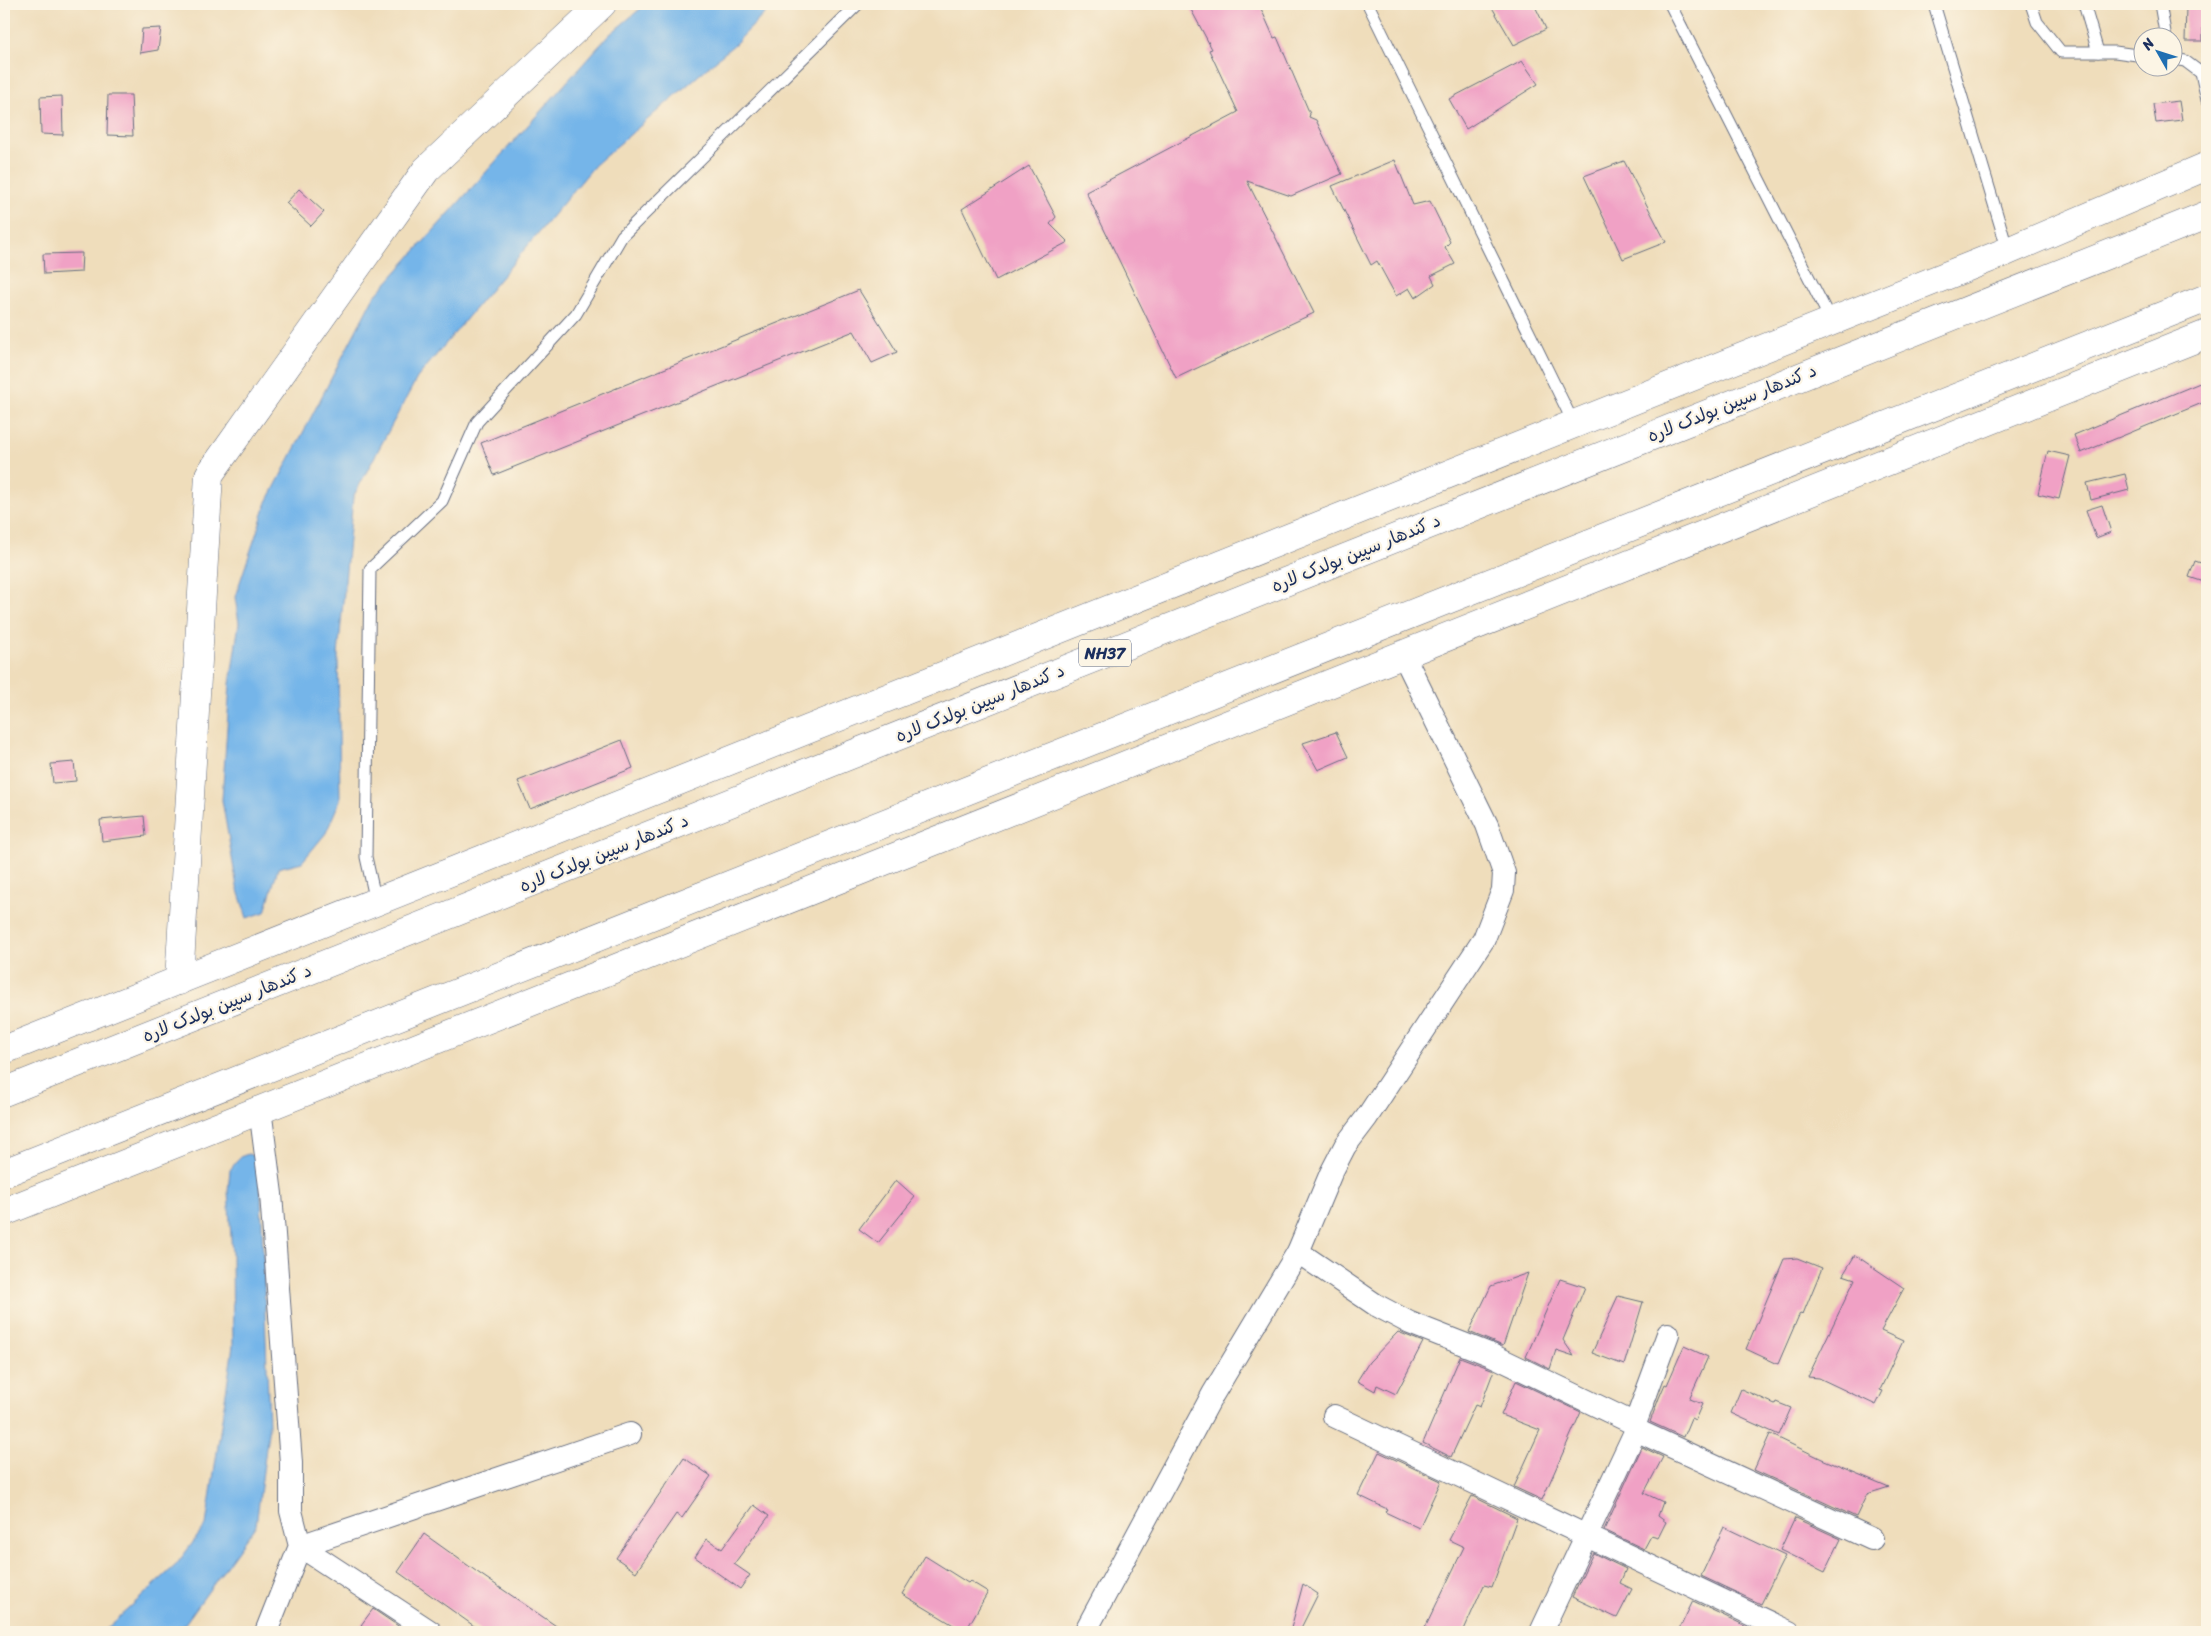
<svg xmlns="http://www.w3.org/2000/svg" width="2211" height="1636" viewBox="0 0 2211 1636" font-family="Sriracha,'Playpen Sans Arabic',sans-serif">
  <rect width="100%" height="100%" fill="#fcf5e5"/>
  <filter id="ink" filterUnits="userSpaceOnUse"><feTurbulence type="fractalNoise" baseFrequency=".02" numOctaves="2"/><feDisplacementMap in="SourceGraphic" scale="10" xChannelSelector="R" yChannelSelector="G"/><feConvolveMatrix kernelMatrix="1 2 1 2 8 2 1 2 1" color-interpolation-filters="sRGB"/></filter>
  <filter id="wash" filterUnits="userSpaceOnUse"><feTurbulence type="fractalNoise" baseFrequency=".0096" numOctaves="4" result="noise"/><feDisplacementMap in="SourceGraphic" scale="20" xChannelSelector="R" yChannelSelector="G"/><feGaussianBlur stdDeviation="1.12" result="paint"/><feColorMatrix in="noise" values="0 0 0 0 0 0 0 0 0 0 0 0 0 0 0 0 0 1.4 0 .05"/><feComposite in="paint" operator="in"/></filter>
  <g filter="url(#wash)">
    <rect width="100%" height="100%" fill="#efddbb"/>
    <g fill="#75b5e9" stroke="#4872a4">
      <polygon points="646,4 774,4 736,43 595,165 417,378 353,497 338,655 340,800 326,833 302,862 278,868 265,912 247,918 237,887 222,800 230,684 239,623 235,597 267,502 373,298 609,35"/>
      <polygon points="248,1154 256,1157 260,1169 269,1425 256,1525 179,1632 103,1632 176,1565 206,1525 233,1346 232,1253 228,1191 230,1170 240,1157"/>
    </g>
    <g id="blocks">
      <g fill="#f0a1c5">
        <polygon points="1188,4 1259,4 1274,38 1277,37 1310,114 1309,117 1316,120 1342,174 1291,196 1247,181 1314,313 1176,378 1086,192 1238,112 1209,50 1212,49"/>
        <polygon points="1490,4 1534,4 1546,29 1514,45"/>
        <polygon points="2186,7 2203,7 2203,41 2185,41"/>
        <polygon points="161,28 158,50 140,53 142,29"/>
        <polygon points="1522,61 1538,84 1466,129 1449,99"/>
        <polygon points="108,95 131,95 133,136 107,135"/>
        <polygon points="62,96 63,135 41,134 40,97"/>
        <polygon points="2179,101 2182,120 2156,123 2153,104"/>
        <polygon points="1395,160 1413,205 1430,201 1450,242 1445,247 1455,264 1431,276 1435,284 1415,298 1409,288 1396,296 1377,261 1371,265 1332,186"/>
        <polygon points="1624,161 1666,242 1623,259 1584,176"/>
        <polygon points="1029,166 1056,217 1050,224 1068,242 996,280 962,209"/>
        <polygon points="299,189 324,212 311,226 286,203"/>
        <polygon points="82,253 81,272 44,274 43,254"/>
        <polygon points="859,290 897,352 872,363 854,331 494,475 481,443"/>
        <polygon points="2207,380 2207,401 2081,453 2074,435"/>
        <polygon points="2048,451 2070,456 2059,499 2038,494"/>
        <polygon points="2125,474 2129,490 2091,500 2087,483"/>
        <polygon points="2102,505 2111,532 2096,538 2086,510"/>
        <polygon points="2195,561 2207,565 2207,583 2189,577"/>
        <polygon points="1336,732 1348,757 1318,770 1303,743"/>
        <polygon points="622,740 633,768 530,809 518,781"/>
        <polygon points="74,762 76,781 53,783 51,764"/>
        <polygon points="144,816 146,836 102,841 100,820"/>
        <polygon points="896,1180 915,1197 878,1243 859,1229"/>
        <polygon points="1855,1255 1904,1288 1881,1331 1903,1341 1880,1390 1883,1391 1876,1405 1819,1378 1808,1377 1855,1279 1843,1275"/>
        <polygon points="1797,1258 1822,1268 1803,1314 1800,1313 1778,1364 1746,1349 1784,1259"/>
        <polygon points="1528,1273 1503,1346 1469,1332 1491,1286"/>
        <polygon points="1560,1279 1585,1287 1563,1340 1574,1356 1556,1350 1550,1369 1526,1357"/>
        <polygon points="1618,1296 1643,1302 1624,1365 1592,1353"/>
        <polygon points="1398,1332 1423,1342 1396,1394 1377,1385 1375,1391 1357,1381 1369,1362"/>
        <polygon points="1684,1346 1708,1357 1689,1399 1702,1404 1695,1420 1691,1418 1683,1437 1650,1422 1659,1398 1665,1384 1667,1385"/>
        <polygon points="1460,1357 1494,1370 1480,1407 1475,1405 1451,1457 1423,1443"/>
        <polygon points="1516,1381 1581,1412 1542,1500 1514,1487 1540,1430 1501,1415"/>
        <polygon points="1741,1389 1775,1404 1776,1402 1791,1408 1779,1435 1731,1413"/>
        <polygon points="1770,1434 1822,1459 1889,1487 1867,1494 1856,1517 1754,1470"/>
        <polygon points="1642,1447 1663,1457 1644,1493 1663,1502 1658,1516 1666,1522 1658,1538 1651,1536 1644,1549 1604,1530"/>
        <polygon points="1379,1452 1441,1481 1419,1528 1385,1512 1387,1509 1358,1495"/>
        <polygon points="684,1458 711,1476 682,1518 676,1514 636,1572 616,1558"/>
        <polygon points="1472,1496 1517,1518 1492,1587 1484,1585 1463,1632 1423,1632 1464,1547 1449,1540"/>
        <polygon points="754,1505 769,1516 734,1564 750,1575 740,1589 695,1557 707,1539 722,1549"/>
        <polygon points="1795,1518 1841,1539 1825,1572 1780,1550"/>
        <polygon points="1724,1527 1785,1556 1761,1604 1701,1576"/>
        <polygon points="424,1534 480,1574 565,1632 483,1632 474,1626 398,1572"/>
        <polygon points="1593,1553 1626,1569 1620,1583 1632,1589 1617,1618 1572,1597"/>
        <polygon points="925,1556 968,1583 970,1581 988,1592 965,1632 902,1594"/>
        <polygon points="1303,1584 1318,1594 1299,1632 1290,1632"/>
        <polygon points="1693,1601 1750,1628 1748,1632 1678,1632"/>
        <polygon points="373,1609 407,1632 371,1632 361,1625"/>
      </g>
    </g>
  </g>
  <g filter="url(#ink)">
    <use href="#blocks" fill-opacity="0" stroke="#656c7f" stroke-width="1"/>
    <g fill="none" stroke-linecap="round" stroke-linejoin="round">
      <defs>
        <g id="lane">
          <polyline points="1368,4 1574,424"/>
          <polyline points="1670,4 1831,321"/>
          <polyline points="1934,4 2008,251"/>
          <polyline points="2031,4 2037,22 2061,52 2115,52 2144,56"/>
          <polyline points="2084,4 2098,52"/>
          <polyline points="2160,4 2166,38"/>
          <polyline points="2174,59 2185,61 2201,73"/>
          <polyline points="2207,67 2201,73 2207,100"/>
          <polyline points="376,902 366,857 370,569 442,501 477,422 576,314 622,236 858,4"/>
        </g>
        <g id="street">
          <polyline points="260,1109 271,1194 291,1463 291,1511 300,1546 266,1632"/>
          <polyline points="1298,1252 1376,1305 1410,1323 1494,1356 1635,1424"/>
          <polyline points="1334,1416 1789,1632"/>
          <polyline points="1636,1430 1872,1539"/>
          <polyline points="300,1546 630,1434"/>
          <polyline points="300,1546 431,1632"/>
          <polyline points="1085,1632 1213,1394 1298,1252 1331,1173 1345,1146 1367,1117 1484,939 1503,890 1504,873 1487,825 1403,654"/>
          <polyline points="1541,1632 1636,1430 1635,1424 1668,1334"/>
        </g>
        <g id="secondary">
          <polyline points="179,981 209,475 426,170 602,4"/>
          <polyline points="4,1050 2008,251 2207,166"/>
          <polyline points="4,1212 2207,334"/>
        </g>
        <g id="highway">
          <polyline points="4,1092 2207,215"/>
          <polyline points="4,1173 2207,298"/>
        </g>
      </defs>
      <use href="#lane" stroke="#656c7f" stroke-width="13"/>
      <use href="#street" stroke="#656c7f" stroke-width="24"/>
      <use href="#secondary" stroke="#656c7f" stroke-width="29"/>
      <use href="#highway" stroke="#656c7f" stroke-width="29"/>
      <use href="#lane" stroke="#fff" stroke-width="11"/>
      <use href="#street" stroke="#fff" stroke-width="22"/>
      <use href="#secondary" stroke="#fff" stroke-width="28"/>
      <use href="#highway" stroke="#fff" stroke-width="28"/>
    </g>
  </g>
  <g text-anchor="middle" stroke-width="4.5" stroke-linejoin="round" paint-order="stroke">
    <rect fill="#fcf5e5" stroke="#5e6a86" stroke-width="1" x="1079" y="639.5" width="52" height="27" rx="4"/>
    <g font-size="16" font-weight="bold" fill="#1b2f5e">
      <text x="1105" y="659">NH37</text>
    </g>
    <g font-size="18" fill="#1b2f5e" stroke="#fcf5e5">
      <text transform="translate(1732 403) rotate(-22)" y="6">د کندهار سپین بولدک لاره</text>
      <text transform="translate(1356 553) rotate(-22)" y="6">د کندهار سپین بولدک لاره</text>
      <text transform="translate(980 703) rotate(-22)" y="6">د کندهار سپین بولدک لاره</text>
      <text transform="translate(604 853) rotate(-22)" y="6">د کندهار سپین بولدک لاره</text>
      <text transform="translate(227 1003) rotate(-22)" y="6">د کندهار سپین بولدک لاره</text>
    </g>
  </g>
  <rect width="2211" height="1636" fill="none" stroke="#fcf5e5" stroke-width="20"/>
  <g transform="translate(2158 52) rotate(309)"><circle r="24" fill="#fcf5e5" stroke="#a2a6af"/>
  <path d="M0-4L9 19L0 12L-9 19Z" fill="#1f6fb2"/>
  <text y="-8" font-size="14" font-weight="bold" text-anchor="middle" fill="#1b2f5e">N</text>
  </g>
</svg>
